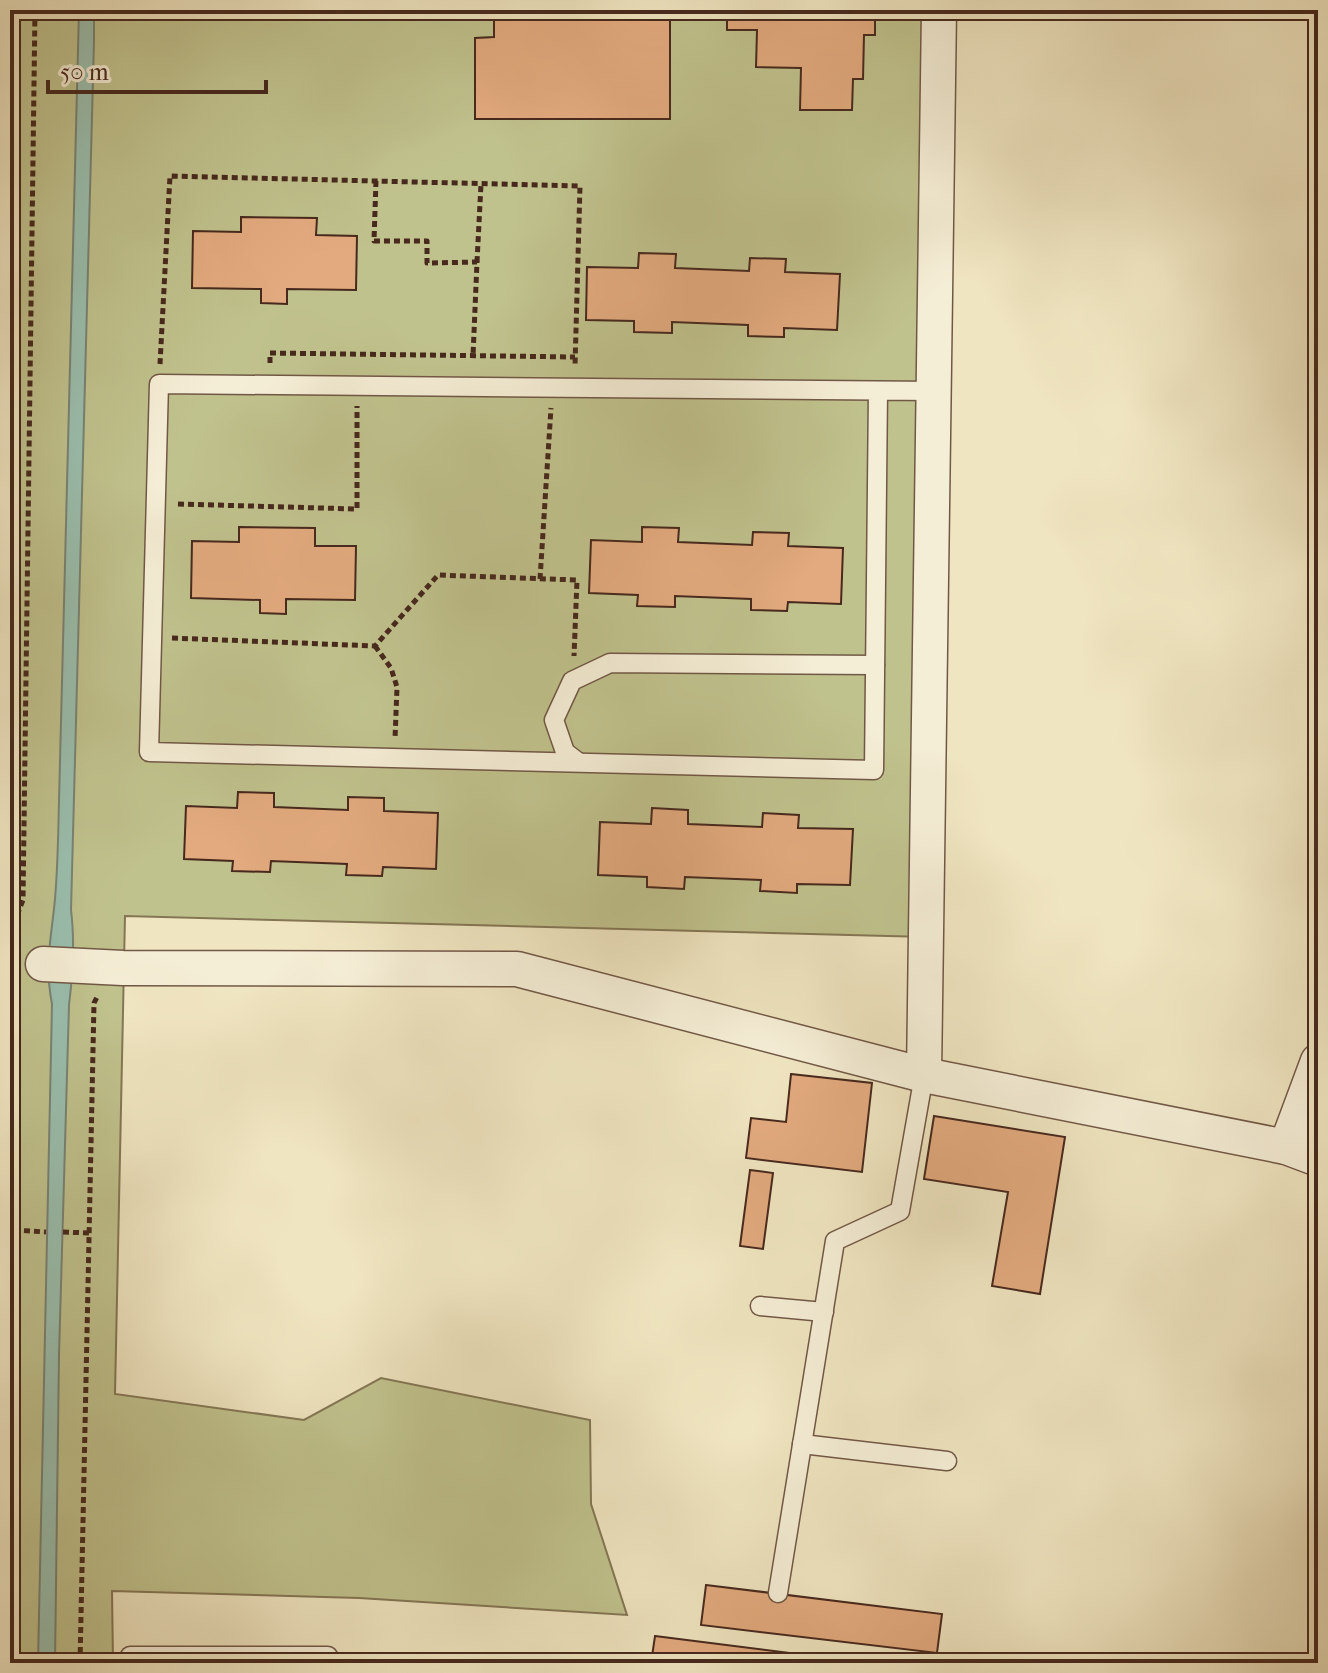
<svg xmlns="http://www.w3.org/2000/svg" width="1328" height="1673" viewBox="0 0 1328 1673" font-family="'IM FELL French Canon',serif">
  <rect width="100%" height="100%" fill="#efe5c0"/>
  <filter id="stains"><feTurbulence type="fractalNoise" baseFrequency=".0025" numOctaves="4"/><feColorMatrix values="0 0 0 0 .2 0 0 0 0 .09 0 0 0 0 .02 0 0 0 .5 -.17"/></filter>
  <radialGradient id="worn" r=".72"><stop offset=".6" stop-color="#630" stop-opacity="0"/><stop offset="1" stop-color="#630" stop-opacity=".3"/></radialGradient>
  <polygon fill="#c0c28d" stroke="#847655" stroke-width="2" points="10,10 939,10 926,937 125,916 115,1394 304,1420 381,1378 590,1420 591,1504 627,1615 359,1598 112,1591 113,1663 10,1663"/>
  <path fill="#9abfae" stroke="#798374" stroke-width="2" d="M79,10h15v31l-23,869c4,32 2,63 -2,95l-10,350 -4,308h-17l14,-659c-7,-35 -2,-61 2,-95 4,-36 4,-72 5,-108z"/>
  <g fill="#e2aa7e" stroke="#47291d" stroke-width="2">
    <polygon points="494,10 670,11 670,119 475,119 475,38 494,37"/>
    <polygon points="727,10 875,10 875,35 864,35 863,79 853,79 852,110 800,110 801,68 756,67 757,30 727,30"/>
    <polygon points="241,217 317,218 316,235 357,236 356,290 287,289 287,304 261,303 261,289 192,288 193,231 241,232"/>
    <polygon points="639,253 676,254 675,268 749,271 750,258 786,259 785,272 840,274 837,330 784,328 784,337 748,336 748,325 672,322 672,333 634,332 634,321 586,320 587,267 638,268"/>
    <polygon points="239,527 315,528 315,546 356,546 355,600 286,599 286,614 260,613 260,600 191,598 192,541 239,542"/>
    <polygon points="642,527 679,528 678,542 752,545 753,532 789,533 788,546 843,548 841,604 788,602 787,611 751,610 751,599 675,596 675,607 637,606 638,595 589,593 591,540 642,542"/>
    <polygon points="238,792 274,793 274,807 348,810 348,797 384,798 384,811 438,813 436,869 383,867 382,876 346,875 347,864 271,861 270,872 232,871 233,861 184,859 186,806 237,808"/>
    <polygon points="652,808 688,810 688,824 762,827 763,813 799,815 798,828 853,829 850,885 797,884 797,893 760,891 761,880 685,877 684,889 647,887 647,877 598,875 600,822 651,824"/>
    <polygon points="791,1074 872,1083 862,1172 746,1158 751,1118 786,1122"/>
    <polygon points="934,1116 1065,1137 1040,1294 992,1286 1008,1192 924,1179"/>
    <polygon points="750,1170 773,1173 763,1249 740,1246"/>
    <polygon points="706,1585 942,1614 937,1653 701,1625"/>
    <polygon points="655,1636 852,1661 852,1663 651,1663"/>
  </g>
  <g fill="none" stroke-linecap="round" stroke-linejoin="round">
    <defs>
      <g id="lane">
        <polyline points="878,391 874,770 149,752 159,384 934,391"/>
        <polyline points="578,762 565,752 554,720 572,681 610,663 875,665"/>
        <polyline points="760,1306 824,1312"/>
        <polyline points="802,1444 947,1461"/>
        <polyline points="778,1593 835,1241 900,1211 924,1075"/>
        <polyline points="130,1656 328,1656 328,1663"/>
        <polyline points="618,1663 619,1663"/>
      </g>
      <g id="street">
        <polyline points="43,964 123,968 517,969 924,1075 939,10"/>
        <polyline points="924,1075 1286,1147 1318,1159"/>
        <polyline points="1286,1147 1318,1061"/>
      </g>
    </defs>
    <use href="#lane" stroke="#715846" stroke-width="21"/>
    <use href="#street" stroke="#715846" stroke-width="37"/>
    <g stroke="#47291d" stroke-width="5" stroke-dasharray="6 4" stroke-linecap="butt">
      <polyline points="376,181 374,241 427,241 427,263 477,262 473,356"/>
      <polyline points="477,262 481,184"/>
      <polyline points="270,363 270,353 575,357"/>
      <polyline points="160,364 170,176 580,186 575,366"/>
      <polyline points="178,504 357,509 357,406"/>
      <polyline points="540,579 551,408"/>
      <polyline points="172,638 375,646 438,575 577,580 574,656"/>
      <polyline points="375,646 391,668 397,687 395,739"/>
      <polyline points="10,934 23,900 35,10"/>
      <polyline points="10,984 17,1011 10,1507"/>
      <polyline points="14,1230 46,1232"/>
      <polyline points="63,1232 89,1233"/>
      <polyline points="80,1663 94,1003 97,997"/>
    </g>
    <use href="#lane" stroke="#f5eed6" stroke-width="18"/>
    <use href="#street" stroke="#f5eed6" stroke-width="34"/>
  </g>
  <rect width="1328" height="1673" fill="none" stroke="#efe5c0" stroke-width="40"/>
  <rect x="12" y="12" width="1304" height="1649" fill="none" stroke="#47291d" stroke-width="4"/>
  <rect x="20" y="20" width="1288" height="1633" fill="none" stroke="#47291d" stroke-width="2"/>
  <path d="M48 80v12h218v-12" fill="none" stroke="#47291d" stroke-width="4"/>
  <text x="60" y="80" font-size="24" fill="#47291d" stroke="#f5eed6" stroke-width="6" paint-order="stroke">50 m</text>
  <rect width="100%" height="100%" filter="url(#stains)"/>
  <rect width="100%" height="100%" fill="url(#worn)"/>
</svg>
